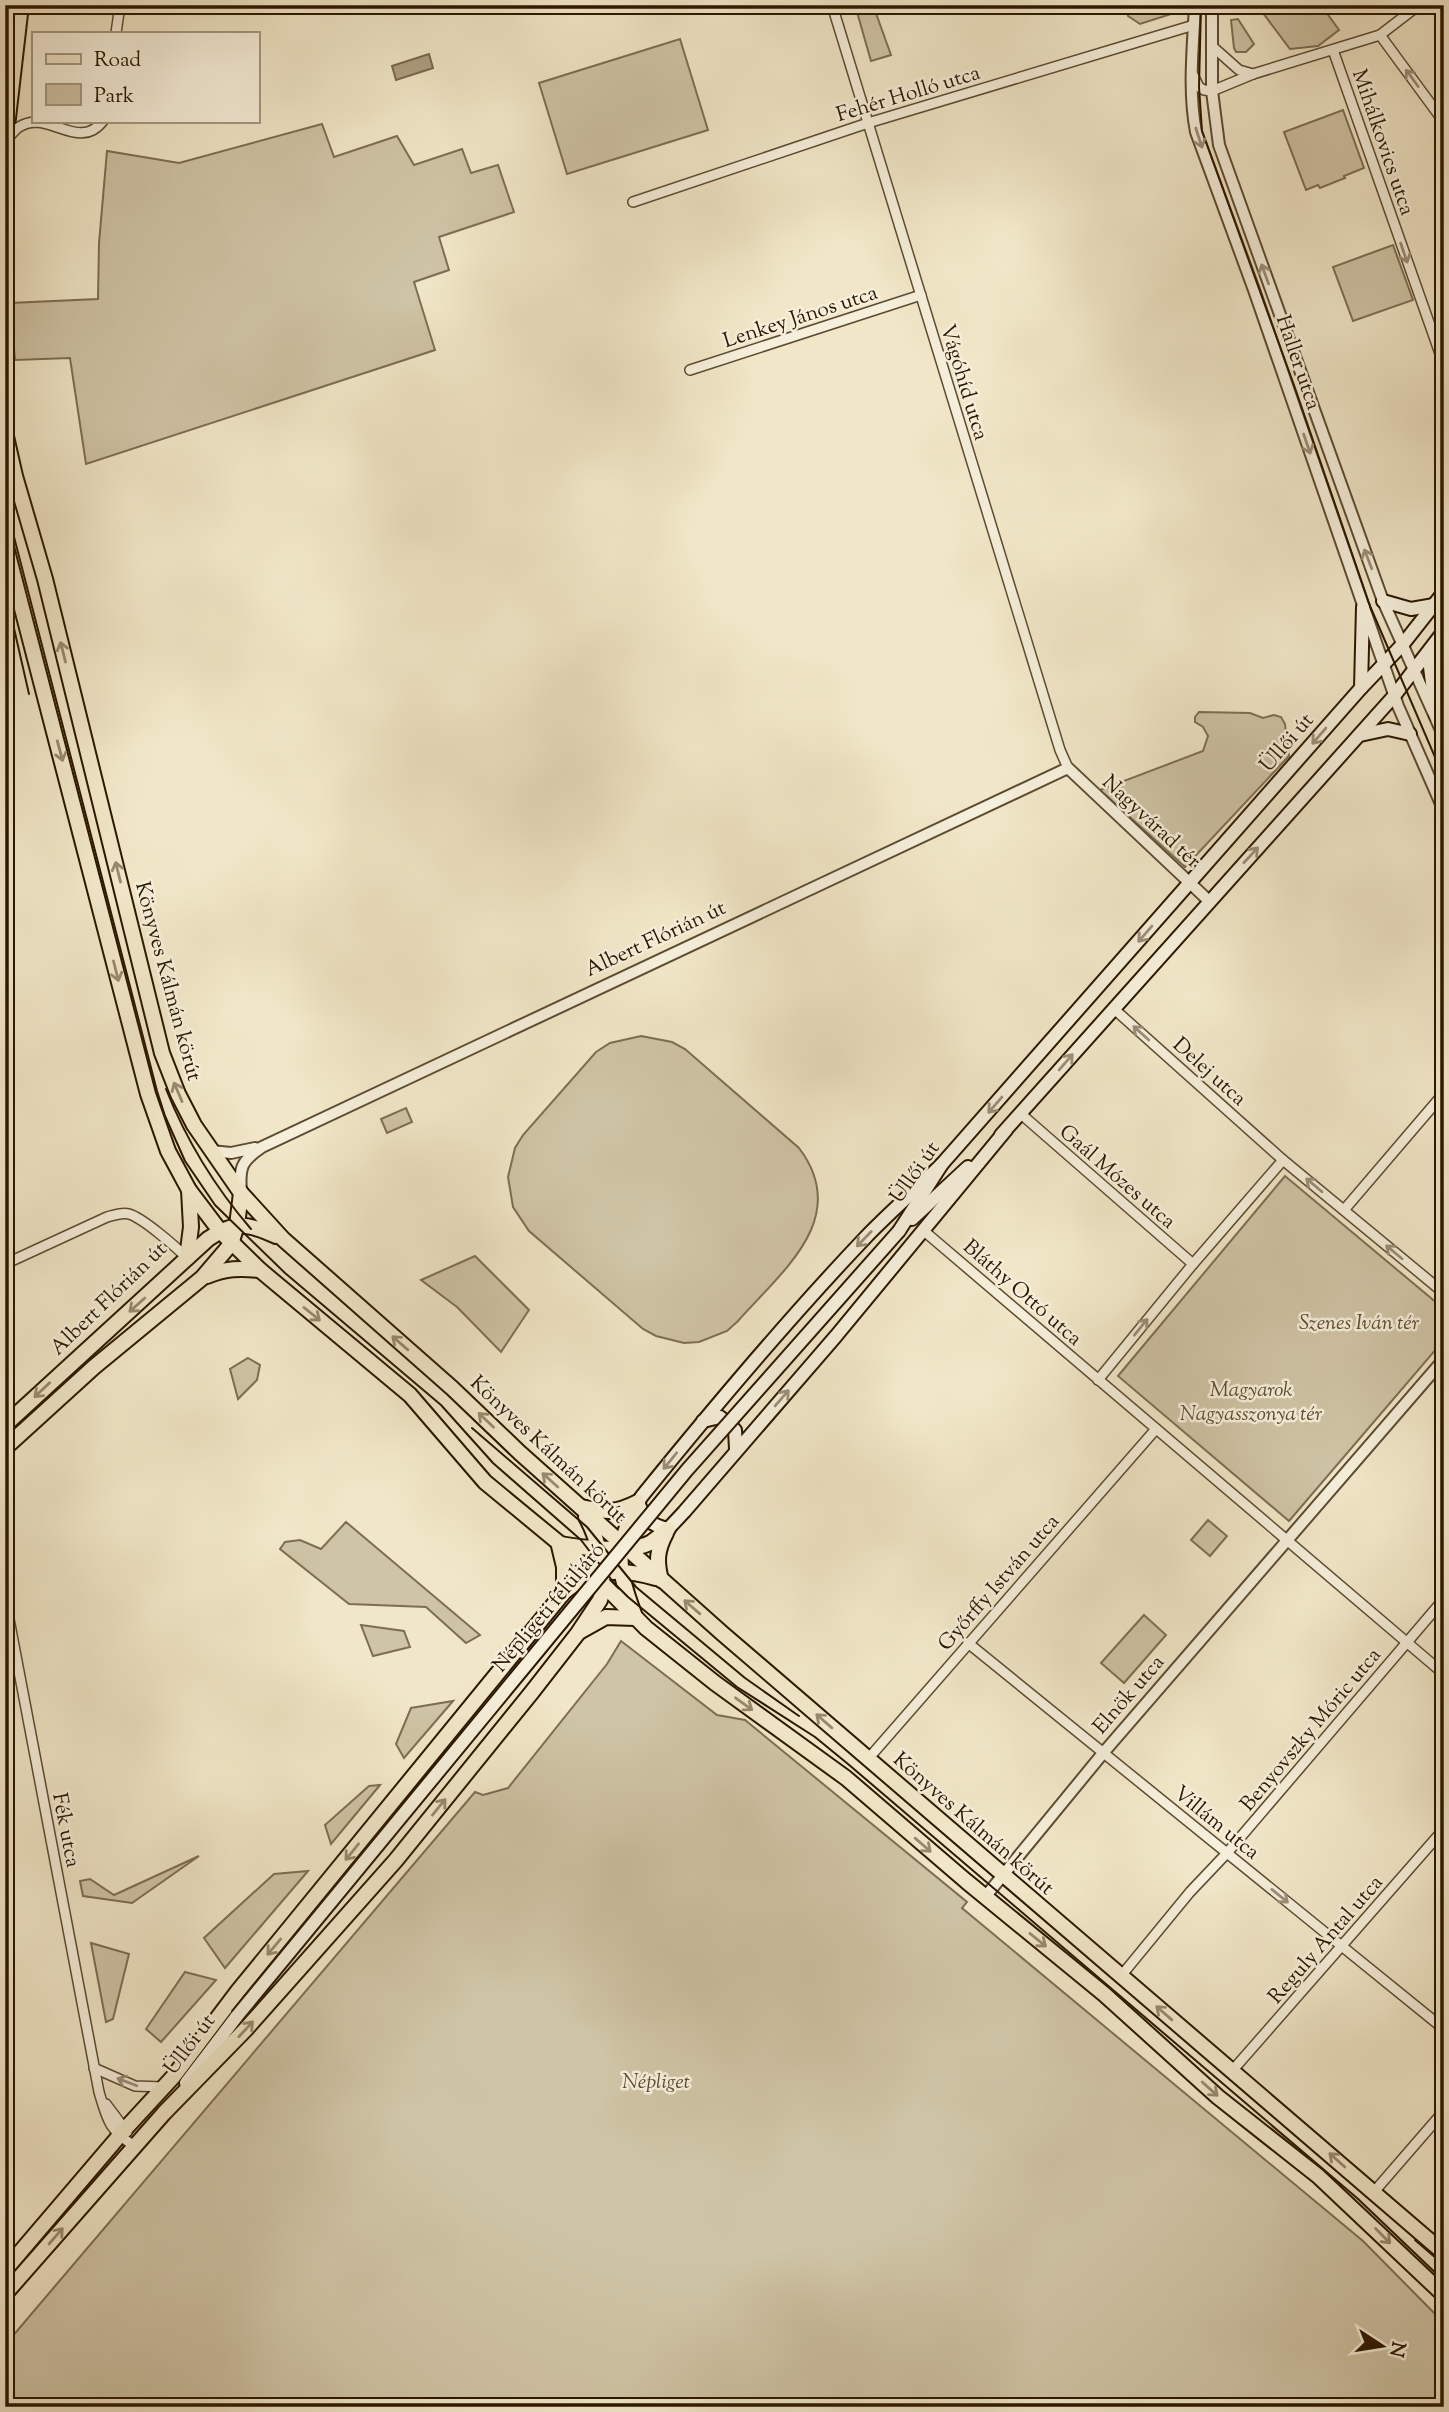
<svg xmlns="http://www.w3.org/2000/svg" width="1449" height="2412" viewBox="0 0 1449 2412" font-family="'Sorts Mill Goudy',serif">
  <rect width="100%" height="100%" fill="#f1e7c8"/>
  <filter id="stains"><feTurbulence type="fractalNoise" baseFrequency=".00286" numOctaves="4"/><feColorMatrix values="0 0 0 0 .2 0 0 0 0 .09 0 0 0 0 .02 0 0 0 .5 -.17"/></filter>
  <radialGradient id="worn" r=".72"><stop offset=".6" stop-color="#630" stop-opacity="0"/><stop offset="1" stop-color="#630" stop-opacity=".3"/></radialGradient>
  <g fill="#cfc4a6" stroke="#7d6e53" stroke-width="2">
    <polygon points="855,5 873,5 891,55 871,61"/>
    <polygon points="1126,5 1170,5 1173,7 1174,13 1140,24 1128,16"/>
    <polygon points="1257,5 1321,5 1339,30 1318,46 1290,49"/>
    <polygon points="1238,19 1254,44 1246,52 1236,52 1234,48 1231,20"/>
    <polygon points="680,39 708,130 567,174 539,83"/>
    <polygon points="1343,110 1364,168 1344,176 1345,178 1320,188 1318,185 1306,190 1284,132"/>
    <polygon points="322,124 334,157 397,136 414,165 462,149 471,173 498,165 514,212 439,237 449,270 414,282 435,350 86,464 70,358 15,360 10,303 98,299 99,243 107,151 179,163"/>
    <polygon points="1393,245 1413,300 1353,321 1333,267"/>
    <polygon points="1199,712 1250,713 1263,718 1274,715 1281,717 1285,724 1289,756 1185,867 1100,790 1203,751 1208,736 1203,727 1195,722 1195,717"/>
    <path d="M641,1036l31,6 13,7 114,99c53,70 -17,123 -61,173l-11,10 -28,11 -15,1 -28,-7 -13,-7 -114,-98 -16,-24 -5,-30 7,-29 8,-13 73,-83 14,-9z"/>
    <polygon points="406,1108 412,1122 387,1133 381,1119"/>
    <polygon points="1285,1176 1444,1309 1444,1340 1289,1521 1118,1376"/>
    <polygon points="475,1256 529,1310 501,1352 457,1307 421,1280"/>
    <polygon points="248,1358 260,1365 257,1380 238,1399 230,1369"/>
    <polygon points="1208,1520 1227,1536 1210,1556 1191,1540"/>
    <polygon points="346,1522 480,1635 466,1643 426,1607 349,1604 280,1549 285,1542 300,1540 321,1549"/>
    <polygon points="1144,1615 1166,1635 1124,1683 1101,1663"/>
    <polygon points="361,1625 404,1631 410,1647 373,1656"/>
    <polygon points="621,1641 717,1715 745,1720 967,1902 962,1908 1363,2241 1444,2323 1444,2407 5,2407 5,2345 475,1792 483,1795 508,1788 607,1664"/>
    <polygon points="453,1701 404,1758 396,1744 411,1708"/>
    <polygon points="380,1785 331,1844 325,1825 369,1786"/>
    <polygon points="199,1856 132,1903 83,1896 80,1881 90,1879 114,1895"/>
    <polygon points="308,1871 225,1968 204,1938 274,1874"/>
    <polygon points="91,1943 129,1954 113,2019 106,2022"/>
    <polygon points="185,1972 216,1980 161,2042 146,2029"/>
  </g>
  <polygon fill="#aea084" stroke="#7a694f" stroke-width="2" points="429,54 433,68 396,80 392,66"/>
  <g fill="none" stroke-linecap="round" stroke-linejoin="round">
    <defs>
      <g id="minor">
        <polyline points="832,5 1060,750 1068,768"/>
        <polyline points="116,33 120,5"/>
        <polyline points="1380,35 1444,122"/>
        <polyline points="1212,46 1239,70 1253,74"/>
        <polyline points="1333,50 1444,365"/>
        <polyline points="1193,75 1199,87 1204,90 1212,91 1253,74 1380,35 1419,5"/>
        <path d="M7,139c4,-4 8,-9 12,-12 28,-19 59,26 84,-6"/>
        <polyline points="633,202 868,123 1194,25"/>
        <polyline points="690,370 921,295"/>
        <polyline points="1113,1008 1283,1160 1444,1293"/>
        <polyline points="1021,1114 1193,1264"/>
        <polyline points="1344,1210 1444,1093"/>
        <polyline points="924,1231 1444,1674"/>
        <path d="M5,1264l102,-47c7,-2 15,-5 22,-3 14,4 47,33 58,44"/>
        <polyline points="1098,1380 1193,1264 1283,1160"/>
        <path d="M5,1598l94,494c8,27 10,39 36,54"/>
        <polyline points="968,1643 1444,2029"/>
        <polyline points="868,1759 1156,1429"/>
        <polyline points="1121,1976 1190,1892 1227,1853 1444,1599"/>
        <polyline points="94,2068 135,2086 163,2087"/>
        <polyline points="1232,2071 1444,1829"/>
        <polyline points="106,2104 127,2132"/>
        <polyline points="1373,2193 1444,2111"/>
      </g>
      <g id="tertiary">
        <path d="M1195,5c-2,43 -7,85 1,127l58,158 144,416 46,105"/>
        <polyline points="1212,5 1212,91 1219,145 1383,601 1444,737"/>
        <polyline points="211,1151 231,1153 255,1148"/>
        <path d="M241,1192c-2,-24 0,-31 21,-45l806,-379 141,133"/>
        <polyline points="985,1897 1104,1752 1444,1359"/>
      </g>
      <g id="secondary">
        <polyline points="1383,601 1411,609 1434,605"/>
        <polyline points="1435,647 1430,667 1436,715"/>
        <polyline points="1361,688 1363,607"/>
        <polyline points="1360,735 1388,729 1410,734"/>
        <polyline points="1001,1135 1394,696 1444,631"/>
        <path d="M942,1164c-25,25 -52,48 -77,74 -78,82 -151,169 -223,258l-4,6c6,17 12,23 30,27l16,-17 152,-176 170,-206"/>
        <polyline points="912,1219 968,1167"/>
        <polyline points="899,1231 942,1164 1361,688 1403,644 1444,592"/>
        <polyline points="703,1421 720,1417 735,1430 736,1449"/>
        <polyline points="186,2083 237,2016"/>
      </g>
      <g id="primary">
        <polyline points="5,144 21,5"/>
        <polyline points="5,432 15,476 45,579 162,1053 178,1094 194,1125 241,1193 283,1239 452,1388 520,1453 723,1634 1444,2253"/>
        <polyline points="5,543 148,1094 168,1151 189,1190 220,1231 260,1270 410,1395 485,1482 559,1543 602,1583 646,1628 715,1683 846,1778 966,1881 1104,1994 1218,2097 1318,2176 1444,2295"/>
        <polyline points="187,1258 191,1227 189,1190"/>
        <path d="M207,1276c19,-8 33,-8 53,-6"/>
        <path d="M5,1425l203,-186c26,-18 40,-16 68,-3"/>
        <polyline points="5,1448 94,1367 202,1278 231,1244 237,1225 241,1193"/>
        <path d="M581,1507c26,5 33,7 57,-5"/>
        <path d="M560,1544c22,4 70,9 90,-1 6,-4 13,-10 18,-14"/>
        <polyline points="559,1546 564,1567 564,1592"/>
        <path d="M661,1580c-5,-19 -4,-30 5,-47"/>
        <path d="M634,1614c-18,-49 -19,-65 4,-112"/>
        <polyline points="581,1631 606,1617 635,1618"/>
        <path d="M5,2270l121,-142 47,-51 65,-86 326,-399c27,-24 58,-24 92,-14"/>
        <path d="M5,2294l159,-181 82,-84 150,-169 136,-168 46,-59 22,-33 2,-7c0,-27 -2,-52 -16,-76"/>
      </g>
    </defs>
    <use href="#minor" stroke="#5c4b32" stroke-width="12"/>
    <use href="#tertiary" stroke="#5c4b32" stroke-width="14"/>
    <use href="#secondary" stroke="#2b1700" stroke-width="16"/>
    <use href="#primary" stroke="#2b1700" stroke-width="18"/>
    <use href="#minor" stroke="#f6efdb" stroke-width="9"/>
    <use href="#tertiary" stroke="#f6efdb" stroke-width="10"/>
    <use href="#secondary" stroke="#f6efdb" stroke-width="12"/>
    <use href="#primary" stroke="#f1e7c8" stroke-width="14"/>
    <g stroke="#2b1700" stroke-width="2">
      <polyline points="1201,5 1199,87 1202,131 1295,388 1370,606 1444,778"/>
      <polyline points="5,56 10,5"/>
      <polyline points="5,483 13,511"/>
      <polyline points="5,502 157,1091 165,1116 185,1161 215,1205 285,1273 441,1405 493,1463 581,1540 614,1583 628,1597 737,1687 815,1737 848,1764 1357,2198 1444,2281"/>
      <polyline points="5,589 29,694"/>
      <path d="M166,1089c21,53 48,97 85,140"/>
      <polyline points="472,1428 587,1527 636,1587 745,1678 799,1716"/>
      <polyline points="1415,2240 1444,2265"/>
    </g>
    <defs>
      <polyline id="secondary-bridge" points="237,2016 687,1470 899,1231"/>
    </defs>
    <use href="#secondary-bridge" stroke="#2b1700" stroke-width="16" stroke-linecap="butt"/>
    <use href="#secondary-bridge" stroke="#f6efdb" stroke-width="12"/>
  </g>
  <defs><path id="oneway-shaft" d="M-6 0H5M1.5-3L5.5 0L1.5 3" fill="none" stroke-width="1.6" stroke-linecap="round" stroke-linejoin="round" transform="scale(1.75)"/></defs>
  <g stroke="#9b8e78">
    <use href="#oneway-shaft" transform="translate(1412 78) rotate(-126)"/>
    <use href="#oneway-shaft" transform="translate(1199 138) rotate(72)"/>
    <use href="#oneway-shaft" transform="translate(1404 253) rotate(71)"/>
    <use href="#oneway-shaft" transform="translate(1265 274) rotate(-110)"/>
    <use href="#oneway-shaft" transform="translate(1307 444) rotate(71)"/>
    <use href="#oneway-shaft" transform="translate(1368 559) rotate(-111)"/>
    <use href="#oneway-shaft" transform="translate(1319 736) rotate(131)"/>
    <use href="#oneway-shaft" transform="translate(1251 855) rotate(-47)"/>
    <use href="#oneway-shaft" transform="translate(1145 934) rotate(131)"/>
    <use href="#oneway-shaft" transform="translate(1141 1033) rotate(-138)"/>
    <use href="#oneway-shaft" transform="translate(1066 1062) rotate(-49)"/>
    <use href="#oneway-shaft" transform="translate(995 1105) rotate(131)"/>
    <use href="#oneway-shaft" transform="translate(1314 1185) rotate(-140)"/>
    <use href="#oneway-shaft" transform="translate(864 1239) rotate(134)"/>
    <use href="#oneway-shaft" transform="translate(1394 1252) rotate(-140)"/>
    <use href="#oneway-shaft" transform="translate(1141 1327) rotate(-51)"/>
    <use href="#oneway-shaft" transform="translate(782 1398) rotate(-49)"/>
    <use href="#oneway-shaft" transform="translate(670 1461) rotate(129)"/>
    <use href="#oneway-shaft" transform="translate(1280 1896) rotate(39)"/>
    <use href="#oneway-shaft" transform="translate(127 2082) rotate(-159)"/>
  </g>
  <g stroke="#98896e">
    <use href="#oneway-shaft" transform="translate(63 652) rotate(-104)"/>
    <use href="#oneway-shaft" transform="translate(60 751) rotate(75)"/>
    <use href="#oneway-shaft" transform="translate(118 872) rotate(-104)"/>
    <use href="#oneway-shaft" transform="translate(116 971) rotate(76)"/>
    <use href="#oneway-shaft" transform="translate(178 1092) rotate(-113)"/>
    <use href="#oneway-shaft" transform="translate(137 1305) rotate(138)"/>
    <use href="#oneway-shaft" transform="translate(312 1314) rotate(39)"/>
    <use href="#oneway-shaft" transform="translate(400 1343) rotate(-139)"/>
    <use href="#oneway-shaft" transform="translate(42 1390) rotate(137)"/>
    <use href="#oneway-shaft" transform="translate(486 1420) rotate(-136)"/>
    <use href="#oneway-shaft" transform="translate(550 1480) rotate(-138)"/>
    <use href="#oneway-shaft" transform="translate(692 1607) rotate(-139)"/>
    <use href="#oneway-shaft" transform="translate(744 1704) rotate(36)"/>
    <use href="#oneway-shaft" transform="translate(824 1721) rotate(-139)"/>
    <use href="#oneway-shaft" transform="translate(439 1807) rotate(-51)"/>
    <use href="#oneway-shaft" transform="translate(923 1845) rotate(41)"/>
    <use href="#oneway-shaft" transform="translate(352 1852) rotate(129)"/>
    <use href="#oneway-shaft" transform="translate(1038 1940) rotate(39)"/>
    <use href="#oneway-shaft" transform="translate(274 1947) rotate(130)"/>
    <use href="#oneway-shaft" transform="translate(1164 2013) rotate(-139)"/>
    <use href="#oneway-shaft" transform="translate(246 2029) rotate(-47)"/>
    <use href="#oneway-shaft" transform="translate(1210 2089) rotate(42)"/>
    <use href="#oneway-shaft" transform="translate(1337 2160) rotate(-138)"/>
    <use href="#oneway-shaft" transform="translate(56 2236) rotate(-49)"/>
    <use href="#oneway-shaft" transform="translate(1383 2236) rotate(45)"/>
  </g>
  <g text-anchor="middle" stroke-width="5" stroke-linejoin="round" paint-order="stroke">
    <g font-size="21" fill="#2b1700" stroke="#f6efdb">
      <text transform="translate(908 93) rotate(-17)" y="7">Fehér Holló utca</text>
      <text transform="translate(1384 142) rotate(71)" y="7">Mihálkovics utca</text>
      <text transform="translate(800 316) rotate(-18)" y="7">Lenkey János utca</text>
      <text transform="translate(1299 362) rotate(71)" y="7">Haller utca</text>
      <text transform="translate(965 382) rotate(73)" y="7">Vágóhíd utca</text>
      <text transform="translate(1286 742) rotate(-49)" y="7">Üllői út</text>
      <text transform="translate(1152 821) rotate(43)" y="7">Nagyvárad tér</text>
      <text transform="translate(655 938) rotate(-25)" y="7">Albert Flórián út</text>
      <text transform="translate(169 981) rotate(75)" y="7">Könyves Kálmán körút</text>
      <text transform="translate(1210 1071) rotate(42)" y="7">Delej utca</text>
      <text transform="translate(914 1172) rotate(-55)" y="7">Üllői út</text>
      <text transform="translate(1118 1176) rotate(41)" y="7">Gaál Mózes utca</text>
      <text transform="translate(1023 1292) rotate(41)" y="7">Bláthy Ottó utca</text>
      <text transform="translate(108 1298) rotate(-44)" y="7">Albert Flórián út</text>
      <text transform="translate(549 1449) rotate(43)" y="7">Könyves Kálmán körút</text>
      <text transform="translate(998 1582) rotate(-49)" y="7">Győrffy István utca</text>
      <text transform="translate(548 1607) rotate(-50)" y="7">Népligeti felüljáró</text>
      <text transform="translate(1128 1694) rotate(-49)" y="7">Elnök utca</text>
      <text transform="translate(1310 1729) rotate(-50)" y="7">Benyovszky Móric utca</text>
      <text transform="translate(1217 1822) rotate(39)" y="7">Villám utca</text>
      <text transform="translate(974 1823) rotate(41)" y="7">Könyves Kálmán körút</text>
      <text transform="translate(67 1830) rotate(79)" y="7">Fék utca</text>
      <text transform="translate(1325 1939) rotate(-49)" y="7">Reguly Antal utca</text>
      <text transform="translate(189 2044) rotate(-53)" y="7">Üllői út</text>
    </g>
    <g font-size="21" font-style="italic" fill="#5c4b32" stroke="#f6efdb">
      <text x="1359" y="1329">Szenes Iván tér</text>
      <text x="1251" y="1396">Magyarok<tspan x="1251" dy="24">Nagyasszonya tér</tspan></text>
      <text x="656" y="2088">Népliget</text>
    </g>
  </g>
  <rect width="1449" height="2412" fill="none" stroke="#f1e7c8" stroke-width="28"/>
  <rect x="7" y="7" width="1435" height="2398" fill="none" stroke="#2b1700" stroke-width="3.5"/>
  <rect x="14" y="14" width="1421" height="2384" fill="none" stroke="#2b1700" stroke-width="2"/>
  <rect x="32" y="32" width="228" height="91" fill="#f6efdb" stroke="#a59983" stroke-width="2"/>
  <rect x="46" y="54" width="35" height="10" fill="#f1e7c8" stroke="#a59983" stroke-width="2"/>
  <text x="94" y="66" font-size="21" fill="#2b1700">Road</text>
  <rect x="46" y="84" width="35" height="21" fill="#cfc4a6" stroke="#a59983" stroke-width="2"/>
  <text x="94" y="102" font-size="21" fill="#2b1700">Park</text>
  <g transform="translate(1382 2346) rotate(102)" stroke="#f6efdb" stroke-width="5" paint-order="stroke">
  <path d="M0-5L12 26L0 18L-12 26Z" fill="#2b1700"/>
  <text y="-10" font-size="19" font-weight="bold" text-anchor="middle" fill="#2b1700">N</text>
  </g>
  <rect width="100%" height="100%" filter="url(#stains)"/>
  <rect width="100%" height="100%" fill="url(#worn)"/>
</svg>
